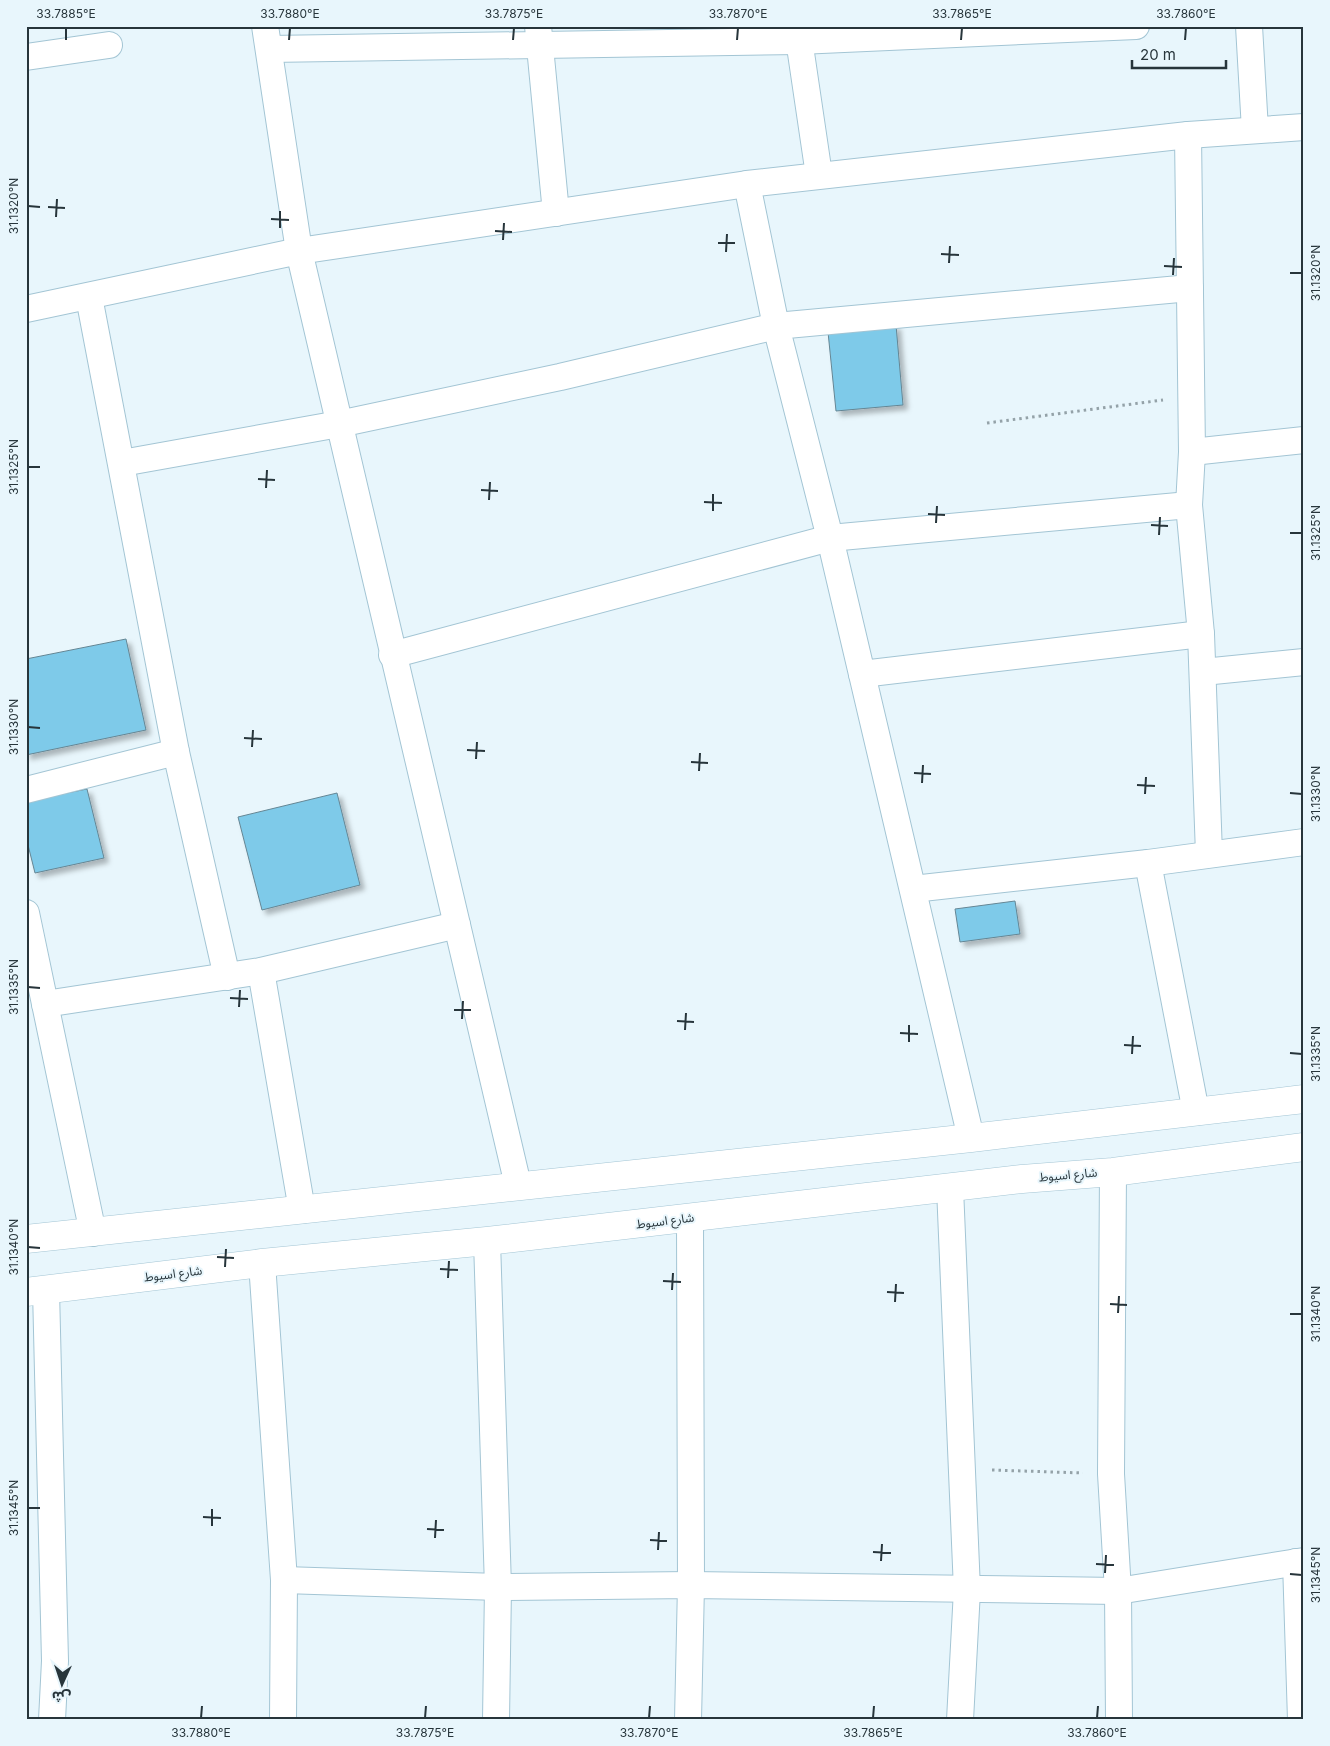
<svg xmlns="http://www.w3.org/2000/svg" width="1330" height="1746" viewBox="0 0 1330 1746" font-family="Inter,'Noto Sans Arabic',sans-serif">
  <defs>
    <filter id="shadow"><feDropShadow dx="4.5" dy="4.5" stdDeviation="2.5" flood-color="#0004"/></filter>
  </defs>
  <rect width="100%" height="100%" fill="#e8f6fc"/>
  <g fill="#7ecae9" stroke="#658694" filter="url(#shadow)">
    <polygon points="896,325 903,405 836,411 828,332"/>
    <polygon points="126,639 146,730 26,755 26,659"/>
    <polygon points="87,789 104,858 35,873 26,837 26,801"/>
    <polygon points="337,793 360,885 262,910 238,817"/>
    <polygon points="1015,901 1020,934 960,942 955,909"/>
  </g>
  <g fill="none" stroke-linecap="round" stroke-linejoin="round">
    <defs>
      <g id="street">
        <polyline points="265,26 299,251 518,1185"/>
        <polyline points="538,26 556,213"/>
        <polyline points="797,26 819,175"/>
        <polyline points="1249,26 1255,130"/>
        <polyline points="269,49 799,41 1136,26"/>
        <polyline points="26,57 109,45"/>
        <polyline points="1188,135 1192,452 1189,505 1201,634 1209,854"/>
        <polyline points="747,184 776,326 830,538 971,1138"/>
        <polyline points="89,297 176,752 227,977"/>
        <polyline points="26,309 299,251 747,184 1188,135 1304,127"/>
        <polyline points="1192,452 1304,440"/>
        <polyline points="122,463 339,424 560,377 776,326 1190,288"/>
        <polyline points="392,655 830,538 1189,505"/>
        <polyline points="1203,672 1304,662"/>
        <polyline points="862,674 1201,634"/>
        <polyline points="26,790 176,752"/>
        <polyline points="1148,863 1196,1112"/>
        <polyline points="913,889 1148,863 1304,842"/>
        <polyline points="26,913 93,1233"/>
        <polyline points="261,971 302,1210"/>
        <polyline points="45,1004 261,971 457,925"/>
        <polyline points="1113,1172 1111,1474 1118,1591 1119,1720"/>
        <polyline points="950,1188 967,1590 960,1720"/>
        <polyline points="487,1241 498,1587 496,1720"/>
        <polyline points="262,1263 284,1580 283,1720"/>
        <polyline points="46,1290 55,1661 52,1720"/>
        <polyline points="1296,1562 1301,1720"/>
        <polyline points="284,1580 498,1587 691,1585 1118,1591 1304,1561"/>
        <polyline points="688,1720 691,1585 690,1218"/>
      </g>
      <g id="secondary">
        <polyline points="26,1239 971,1138 1304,1099"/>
        <polyline points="26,1292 262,1263 487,1241 1022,1179 1113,1172 1304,1147"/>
      </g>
    </defs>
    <use href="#street" stroke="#a3c5d4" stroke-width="28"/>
    <use href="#secondary" stroke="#a3c5d4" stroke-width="29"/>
    <g stroke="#94a2a8" stroke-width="3" stroke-dasharray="2.5 4" stroke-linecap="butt">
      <polyline points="987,423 1163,400"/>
      <polyline points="992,1470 1083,1473"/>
    </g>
    <use href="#street" stroke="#fff" stroke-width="26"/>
    <use href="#secondary" stroke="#fff" stroke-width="28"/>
  </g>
  <path fill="none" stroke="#27353b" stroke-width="2" d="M66,40v-12M289,40l1,-12M513,40l1,-12M737,40l1,-12M961,40l1,-12M1185,40l1,-12M28,206l12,1M48,207l17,1M56,217l1,-18M271,219l18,1M280,228v-17M495,231l17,1M503,240l1,-17M718,243h17M726,252l1,-18M941,254l18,1M949,263l1,-17M1164,266l18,1M1290,273h12M1173,275l1,-17M28,467h12M258,479l17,1M266,488l1,-18M481,490l17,1M489,500l1,-18M704,502l18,1M713,511v-17M928,514l17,1M936,523l1,-17M1151,525l17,1M1290,533h12M1159,535l1,-18M28,727l12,1M244,738l18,1M252,747l1,-17M467,750l18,1M476,759l1,-17M691,762l17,1M699,771l1,-18M914,773l17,1M922,783l1,-18M1137,785l18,1M1290,793l12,1M1145,794l1,-17M28,987l12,1M230,998l18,1M239,1007l1,-17M454,1010h17M462,1019l1,-18M677,1021l17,1M685,1030l1,-17M900,1033l18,1M909,1042v-17M1124,1045l17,1M1290,1053l12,1M1132,1054l1,-18M28,1247l12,1M217,1257l17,1M225,1267l1,-18M440,1269l18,1M448,1278l1,-17M663,1281l18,1M672,1290l1,-17M887,1292l17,1M895,1302l1,-18M1110,1304l17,1M1118,1313l1,-17M1290,1314h12M28,1508h12M203,1517l18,1M212,1526v-17M427,1529l17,1M435,1538l1,-18M650,1540l17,1M658,1550l1,-18M873,1552l18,1M881,1561l1,-17M1096,1564l18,1M1105,1573l1,-18M1290,1574l12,1M201,1718l1,-12M425,1718l1,-12M649,1718l1,-12M873,1718l1,-12M1097,1718l1,-12"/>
  <g text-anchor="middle" stroke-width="4" stroke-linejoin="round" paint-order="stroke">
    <g font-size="12" fill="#27353b" stroke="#e8f6fc">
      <text transform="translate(1068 1175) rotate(-5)" y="4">شارع اسيوط</text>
      <text transform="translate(665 1221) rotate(-7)" y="4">شارع اسيوط</text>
      <text transform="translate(173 1274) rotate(-7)" y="4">شارع اسيوط</text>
    </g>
  </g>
  <rect width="1330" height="1746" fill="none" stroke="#e8f6fc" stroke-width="55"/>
  <g transform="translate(62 1684) rotate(183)" stroke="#e8f6fc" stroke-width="4" paint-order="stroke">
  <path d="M0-4L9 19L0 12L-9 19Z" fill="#27353b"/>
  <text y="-8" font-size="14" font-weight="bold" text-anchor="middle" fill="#27353b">ش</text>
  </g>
  <path d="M1132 60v8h94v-8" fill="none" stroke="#27353b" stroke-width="2.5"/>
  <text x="1140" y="60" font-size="15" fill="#27353b" stroke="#e8f6fc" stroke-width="4" paint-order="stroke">20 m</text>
  <rect x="28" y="28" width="1274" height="1690" fill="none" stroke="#27353b" stroke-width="2"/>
  <g font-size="12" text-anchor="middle" fill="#27353b">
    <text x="66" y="18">33.7885°E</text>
    <text x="290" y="18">33.7880°E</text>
    <text x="514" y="18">33.7875°E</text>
    <text x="738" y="18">33.7870°E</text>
    <text x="962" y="18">33.7865°E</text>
    <text x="1186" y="18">33.7860°E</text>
    <text transform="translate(14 206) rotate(-90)" y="4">31.1320°N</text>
    <text transform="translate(1316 273) rotate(-90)" y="4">31.1320°N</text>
    <text transform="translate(14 467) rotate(-90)" y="4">31.1325°N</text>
    <text transform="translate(1316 533) rotate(-90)" y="4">31.1325°N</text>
    <text transform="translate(14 727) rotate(-90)" y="4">31.1330°N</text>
    <text transform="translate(1316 794) rotate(-90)" y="4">31.1330°N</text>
    <text transform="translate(14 987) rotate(-90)" y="4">31.1335°N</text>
    <text transform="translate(1316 1054) rotate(-90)" y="4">31.1335°N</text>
    <text transform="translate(14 1247) rotate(-90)" y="4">31.1340°N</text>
    <text transform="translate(1316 1314) rotate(-90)" y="4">31.1340°N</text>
    <text transform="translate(14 1508) rotate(-90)" y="4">31.1345°N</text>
    <text transform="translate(1316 1575) rotate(-90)" y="4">31.1345°N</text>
    <text x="201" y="1737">33.7880°E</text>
    <text x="425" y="1737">33.7875°E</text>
    <text x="649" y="1737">33.7870°E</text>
    <text x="873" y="1737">33.7865°E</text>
    <text x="1097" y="1737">33.7860°E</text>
  </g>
</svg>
